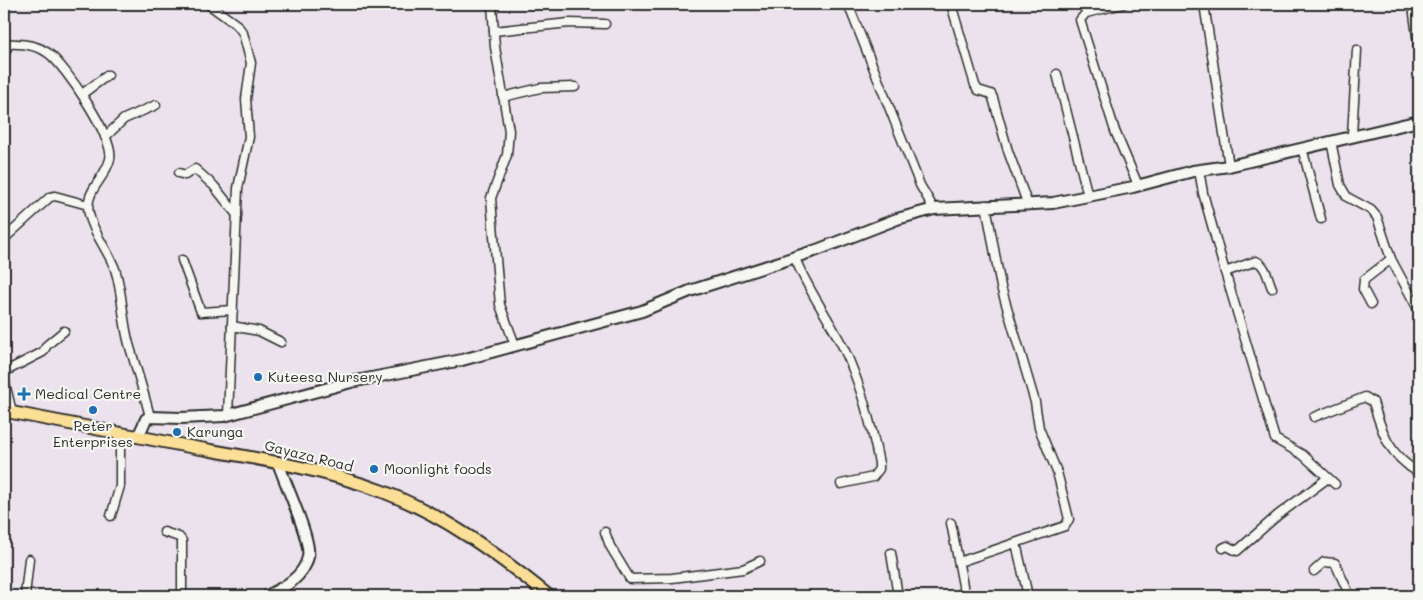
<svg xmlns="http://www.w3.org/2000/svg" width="1423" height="600" viewBox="0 0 1423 600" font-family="Mali,sans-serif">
  <rect width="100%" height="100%" fill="#ebe2ed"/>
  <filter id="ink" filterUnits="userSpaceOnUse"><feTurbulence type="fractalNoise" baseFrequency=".02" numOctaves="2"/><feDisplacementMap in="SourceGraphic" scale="10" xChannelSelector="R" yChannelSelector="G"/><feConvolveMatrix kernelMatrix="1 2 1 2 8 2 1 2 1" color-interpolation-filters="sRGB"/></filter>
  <g filter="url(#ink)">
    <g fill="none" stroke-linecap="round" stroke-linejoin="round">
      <defs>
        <g id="street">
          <polyline points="208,4 237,25 243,33 251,63 246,99 249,137 238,188 228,415"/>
          <polyline points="492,4 495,47 509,131 507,155 491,198 493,224 500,305 515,345"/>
          <polyline points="848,4 920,185 934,209"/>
          <polyline points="951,4 975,85 978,90 991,94 993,98 1008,151 1028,205"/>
          <polyline points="1123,4 1086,13 1080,20 1115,131 1138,185"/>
          <polyline points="1204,4 1229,166"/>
          <polyline points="1413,6 1419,52"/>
          <polyline points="494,31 569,23 605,24"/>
          <path d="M4,44c14,-1 32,0 44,9 17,12 67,86 62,106 -5,21 -26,31 -21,55 5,21 19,36 26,55 8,25 7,50 14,75 7,24 15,48 21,73"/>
          <polyline points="4,54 9,44"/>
          <polyline points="1057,74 1088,196"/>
          <polyline points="82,94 108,75"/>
          <polyline points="503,97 540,88 575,87"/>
          <polyline points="1352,135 1357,50"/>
          <polyline points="105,137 124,119 156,105"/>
          <polyline points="1331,141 1340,185 1347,197 1371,210 1377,217 1391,259 1419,311"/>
          <polyline points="1302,148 1321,219"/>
          <path d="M1199,170l4,23 22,79 31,-11c10,4 12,18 16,27"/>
          <polyline points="179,173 185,175 195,169 214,186 237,215"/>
          <polyline points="5,238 50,197 55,196 88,205"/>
          <path d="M795,258c14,36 39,66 54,102 14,33 23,68 30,103v6l-6,8 -32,7"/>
          <polyline points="182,260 201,312 233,310"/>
          <polyline points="1225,272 1275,439 1303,455 1335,484"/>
          <polyline points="1371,304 1363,289 1364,280 1391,259"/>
          <polyline points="232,326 259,331 281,342"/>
          <polyline points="4,372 43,352 47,345 64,331"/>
          <polyline points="4,379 12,412"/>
          <path d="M1314,417l51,-20 8,5c10,33 15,52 46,71"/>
          <polyline points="111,516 120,486 120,433"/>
          <polyline points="951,523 965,596"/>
          <polyline points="164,532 179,537 182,541 182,596"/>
          <polyline points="605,532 610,546 630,579 672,578 743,569 760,561"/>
          <polyline points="1016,543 1028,596"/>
          <polyline points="1223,548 1227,546 1237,551 1278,515 1328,478"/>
          <polyline points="891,553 898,596"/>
          <polyline points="959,562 1065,526 1069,519 1057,472 1039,428 1035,402 1001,287 986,205"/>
          <polyline points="1314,571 1324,562 1335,563 1350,596"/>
          <polyline points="25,596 29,559"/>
        </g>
        <g id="secondary">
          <polyline points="138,437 146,419 150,417 181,418 224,416 351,382 462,360 642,311 690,291 817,250 897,219 934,209 1053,203 1133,187 1193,171 1229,166 1419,121"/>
          <path d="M267,596c16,-8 37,-19 41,-39 4,-17 -24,-75 -30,-95"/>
        </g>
        <path id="primary" d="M4,411c64,12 128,25 193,37 63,11 127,21 187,44 62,24 114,63 165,104"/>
      </defs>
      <use href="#street" stroke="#2b2b2b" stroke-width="11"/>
      <use href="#secondary" stroke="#2b2b2b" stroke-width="14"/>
      <use href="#primary" stroke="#2b2b2b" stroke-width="15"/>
      <use href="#street" stroke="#f6f6f2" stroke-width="8"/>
      <use href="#secondary" stroke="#f6f6f2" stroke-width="10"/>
      <use href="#primary" stroke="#fbdf96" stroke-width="11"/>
    </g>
  </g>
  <g fill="#1f6fb2" stroke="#f6f6f2" stroke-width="2">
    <circle cx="258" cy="377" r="5"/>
    <path d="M21.5 386.5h5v5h5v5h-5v5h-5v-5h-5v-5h5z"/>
    <circle cx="93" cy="410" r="5"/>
    <circle cx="177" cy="432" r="5"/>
    <circle cx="374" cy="469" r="5"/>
  </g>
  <g text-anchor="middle" stroke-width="4.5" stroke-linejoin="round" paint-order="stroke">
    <g font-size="14" fill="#2b2b2b" stroke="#f6f6f2" text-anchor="start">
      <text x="268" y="382">Kuteesa Nursery</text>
      <text x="35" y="399">Medical Centre</text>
      <text x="93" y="431" text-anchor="middle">Peter<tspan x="93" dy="16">Enterprises</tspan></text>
      <text x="187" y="437">Karunga</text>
      <text x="384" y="474">Moonlight foods</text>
    </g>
    <g font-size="14" fill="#2b2b2b" stroke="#f6f6f2">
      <text transform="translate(309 456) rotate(14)" y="5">Gayaza Road</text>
    </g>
  </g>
  <rect width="1423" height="600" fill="none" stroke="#f6f6f2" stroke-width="20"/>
  <rect x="10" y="10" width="1403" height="580" fill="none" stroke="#2b2b2b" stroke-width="2" filter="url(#ink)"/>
</svg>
